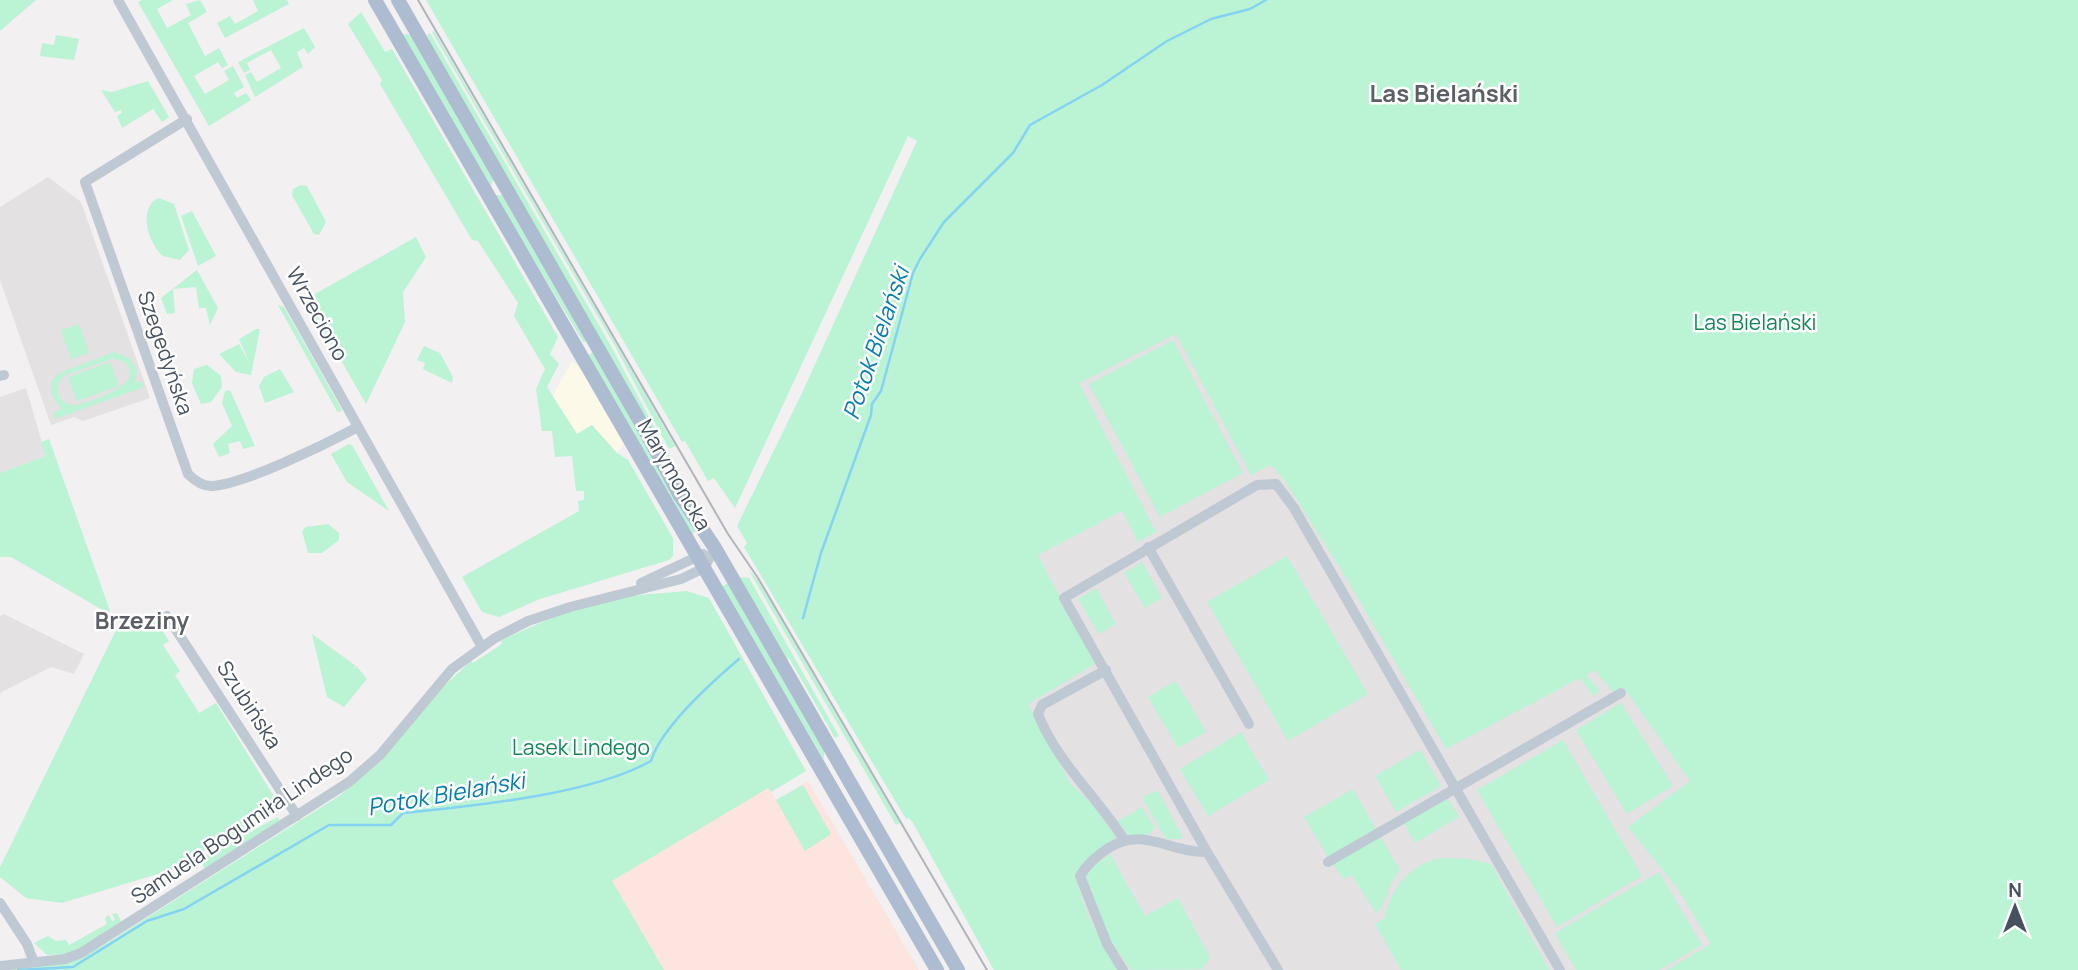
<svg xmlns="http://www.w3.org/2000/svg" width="2078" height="970" viewBox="0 0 2078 970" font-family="Manrope,sans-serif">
  <rect width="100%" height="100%" fill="#f2f0f0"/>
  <polygon fill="#fdf9e8" points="572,361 581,369 624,444 617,453 592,425 577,434 552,397"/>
  <g fill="#e3e1e1">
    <polygon points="48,177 81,202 150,398 83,421 74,417 51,425 0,280 0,207"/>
    <polygon points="1104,254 1424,488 1916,970 1000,970 879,607"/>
    <polygon points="26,388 46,456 0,473 0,397"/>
    <polygon points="4,614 84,654 74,674 51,667 0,693 0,616"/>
  </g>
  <polygon fill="#fde4df" points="808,781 919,970 515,970 612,881 768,787 776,800"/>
  <g fill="#bbf3d5" fill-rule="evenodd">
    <polygon points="0,0 36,0 0,31"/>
    <polygon points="142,0 173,0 157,9 167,28 191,15 186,4 200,0 207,12 188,23 205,56 219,48 228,65 222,68 218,62 194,76 205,94 229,80 224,71 233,66 244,87 234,93 237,98 246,93 251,100 209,126 138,2"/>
    <polygon points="253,0 287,0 289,4 225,38 217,23 230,16 235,24 258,11"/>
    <path d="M426,0h1652v970h-411l44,-26 -33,-55 -50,-62 62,-46 -66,-93 -11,4 -18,-22 -9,5 14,15 -7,6 -13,-18 -134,71 -104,-178 -57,-90 -14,-16 -20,10 -75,-141 -97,49 77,149 -18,10 -16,-31 -84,44 57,109 -67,40 42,79 23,22 23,32 -39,37c3,33 24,68 41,96h-124l-81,-147 -4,-5 -3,1 -162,-272 3,-4 -10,-17 65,-133 115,-252 -9,-5 -173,372 -21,-30 -6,3 -23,-40 -3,1z"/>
    <polygon points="361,12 385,52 392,49 558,337 550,354 559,364 547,387 577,434 592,425 617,453 628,460 673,538 673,556 669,560 540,599 499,617 482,612 462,577 579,511 578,501 584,500 584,491 576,491 572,456 555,457 552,431 542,431 536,389 545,369 514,316 518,303 478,241 472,240 380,84 382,80 348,24"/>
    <polygon points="304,28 315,47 308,54 304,48 297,52 303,67 255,97 245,75 251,72 257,82 281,68 271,50 247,63 250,70 244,73 238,62"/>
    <polygon points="434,31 643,390 675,446 669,449 615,346 432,32"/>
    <polygon points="430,33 611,346 673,462 671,463 436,57 427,35"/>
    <polygon points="408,34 412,36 494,178 491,186 402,35"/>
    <polygon points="56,35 79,39 74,60 40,56 42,43 54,45"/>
    <polygon points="148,81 169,117 162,122 153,109 122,128 117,116 122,113 121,110 115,112 101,90 112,92"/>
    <polygon points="301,185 307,186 326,222 319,235 314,234 292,195 293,189"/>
    <polygon points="494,195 502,195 586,341 584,343"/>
    <path d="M159,198l15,6 15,46 -9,10 -17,-4c-15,-12 -26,-49 -4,-58z"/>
    <polygon points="192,211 216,256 198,266 181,216"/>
    <polygon points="416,237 426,257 403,292 405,322 366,404 306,299"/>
    <polygon points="197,270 218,308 210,325 206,308 199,308 196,287 173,289 175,313 167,314 161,298"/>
    <polygon points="278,305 284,307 342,410 338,413"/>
    <polygon points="79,324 89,353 71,359 61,330"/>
    <polygon points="256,329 260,329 251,375 236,372 219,354 239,344 250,364 239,339"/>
    <polygon points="1173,340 1243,473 1160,517 1089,384"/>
    <polygon points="424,346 440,353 453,377 452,383 423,369 425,363 417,360"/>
    <path d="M114,352l17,7 6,12 -2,12 7,-2 2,6 -89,32 -2,-7 9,-3 -11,-15v-12l6,-8zM112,359c12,-1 19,7 18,18 -5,12 -43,27 -56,28 -7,0 -11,-4 -15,-8l-2,-13 8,-9z"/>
    <polygon points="591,353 595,353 697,531 691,534 589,356"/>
    <polygon points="110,362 119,386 77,401 68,377"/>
    <polygon points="207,365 221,376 222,387 211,402 201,404 192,383 194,369"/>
    <polygon points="280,369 294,392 265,403 259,386 264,377"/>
    <polygon points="230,390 255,446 243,449 240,441 228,444 230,453 219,457 213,444 232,426 222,403 225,391"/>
    <polygon points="49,439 110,611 102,615 101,609 11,557 0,557 0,473 46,456 41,442"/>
    <polygon points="349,444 352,445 389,511 347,482 331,454"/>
    <polygon points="328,524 339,533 339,540 322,553 308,553 302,531 306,527"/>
    <polygon points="1287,556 1368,694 1288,741 1207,602"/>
    <polygon points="1142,562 1162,598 1145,608 1124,573"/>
    <polygon points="748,569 758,580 900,823 896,825"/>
    <polygon points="739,577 749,578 839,736 835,738 789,658 785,660"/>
    <polygon points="728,583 824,749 824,760 721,587"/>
    <polygon points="1096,588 1116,624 1099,634 1078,599"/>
    <path d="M687,591l22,7 97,173 -35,21 -3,-4 -156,93 52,89h-653l88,-22 240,-152 42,-35 59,-71 31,-29 2,2 29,-19 -1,-3c40,-20 88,-39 132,-45 18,-3 36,-3 54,-5z"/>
    <polygon points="155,619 169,641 163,645 180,671 175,675 199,713 216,703 280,806 171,870 62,903 26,898 0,877 0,867 121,620"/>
    <polygon points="312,634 356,666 352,669 357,667 367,679 344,707 327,697"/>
    <polygon points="1176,681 1206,732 1178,748 1148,697"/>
    <polygon points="1621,703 1673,786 1627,814 1576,730"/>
    <polygon points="1241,732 1269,780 1208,816 1180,769"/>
    <polygon points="1563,740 1642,876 1557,927 1477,790"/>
    <polygon points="1420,750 1441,786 1396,812 1375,776"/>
    <polygon points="803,785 831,834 805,851 776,800"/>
    <polygon points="1353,789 1376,829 1328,857 1304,817"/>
    <polygon points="1158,791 1182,836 1181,839 1166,839 1143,799 1146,795"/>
    <polygon points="1448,799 1459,817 1415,843 1404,823"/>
    <polygon points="1142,807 1155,828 1148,835 1129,836 1118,821"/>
    <polygon points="278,817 280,821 205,869 199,859"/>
    <path d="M1380,836l20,34c-13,13 -11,32 -24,43l-24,-38 -9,4 -10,-15z"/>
    <polygon points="1110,854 1145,916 1178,898 1210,958 1202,969 1131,970 1109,938 1086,877 1091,868"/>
    <path d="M1440,858l30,1 21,5 58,106h-148l-26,-46 12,-8 -2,-2c10,-30 23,-48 55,-56z"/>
    <polygon points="1659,872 1702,945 1659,970 1576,970 1555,933"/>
    <polygon points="117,913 122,923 80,949 69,954 47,955 34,943 48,936 56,941 66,940 69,945 107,924 105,918 109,915 112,921 115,920 112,914"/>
  </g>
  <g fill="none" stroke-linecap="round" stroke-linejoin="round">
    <g stroke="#85d3f3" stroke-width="2.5">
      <polyline points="803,618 821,553 871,415 872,404 881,391 913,273 920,259 944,222 1013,153 1030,125 1102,85 1167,41 1211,19 1250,9 1266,0"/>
      <path d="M18,970l55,-3 74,-46 37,-12 145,-84h62l12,-12c69,-7 188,-18 248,-52 10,-33 61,-79 88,-102"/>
    </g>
    <g stroke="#bfc9d3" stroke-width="10">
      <polyline points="118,0 482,647"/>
      <path d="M187,119l-102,63 103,292c6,6 14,12 23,12 32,-1 117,-43 147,-59"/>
      <polyline points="0,376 4,375"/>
      <polyline points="1148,547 1249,724"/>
      <polyline points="641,583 703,554"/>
      <polyline points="167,616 297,816"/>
      <path d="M1106,670l-64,35 -4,9c19,48 58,82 85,124"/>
      <polyline points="1207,852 1064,598 1257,485 1276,484 1294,508 1560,970"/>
      <polyline points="1328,862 1621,693"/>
      <polyline points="0,903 27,944 33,960"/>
      <polyline points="0,966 65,959 81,953 349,782 380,755 452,669 495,638 528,621 570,607 681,579 704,568 715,548"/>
      <path d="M1123,970l-16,-26 -27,-68c7,-12 16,-19 27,-27 36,-24 62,4 100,3l71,118"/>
    </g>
    <g stroke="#adbcd0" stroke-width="14">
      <polyline points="375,0 937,970"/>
      <polyline points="398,0 641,423 679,494 715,548 958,970"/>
    </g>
    <polyline stroke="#b1b4bb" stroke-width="2" points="418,0 728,534 758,578 987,970"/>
  </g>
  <g text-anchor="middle" stroke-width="5" stroke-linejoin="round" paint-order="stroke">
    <g font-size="21" fill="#46515f" stroke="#fff">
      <text transform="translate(317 314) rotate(61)" y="7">Wrzeciono</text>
      <text transform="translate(165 353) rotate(71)" y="7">Szegedyńska</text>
      <text transform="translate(674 475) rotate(60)" y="7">Marymoncka</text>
      <text transform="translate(249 705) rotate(57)" y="7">Szubińska</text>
      <text transform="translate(242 826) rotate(-34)" y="7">Samuela Bogumiła Lindego</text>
    </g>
    <g font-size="21" fill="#108755" stroke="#fff">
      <text x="1755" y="330">Las Bielański</text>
      <text x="581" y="755">Lasek Lindego</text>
    </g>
    <g font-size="23" font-style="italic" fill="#037cae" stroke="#fff">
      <text transform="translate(876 343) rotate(-71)" y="8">Potok Bielański</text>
      <text transform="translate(446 794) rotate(-10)" y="8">Potok Bielański</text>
    </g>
    <g font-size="23" font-weight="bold" fill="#5c5f65" stroke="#fff">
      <text x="142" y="629">Brzeziny</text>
    </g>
    <g font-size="24" font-weight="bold" fill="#5c5f65" stroke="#fff">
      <text x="1444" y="102">Las Bielański</text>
    </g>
  </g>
  <g transform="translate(2015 907)" stroke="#ffffff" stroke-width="5" paint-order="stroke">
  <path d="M0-5L12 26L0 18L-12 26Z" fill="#46515f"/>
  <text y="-10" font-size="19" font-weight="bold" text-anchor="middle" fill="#46515f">N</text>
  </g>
</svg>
